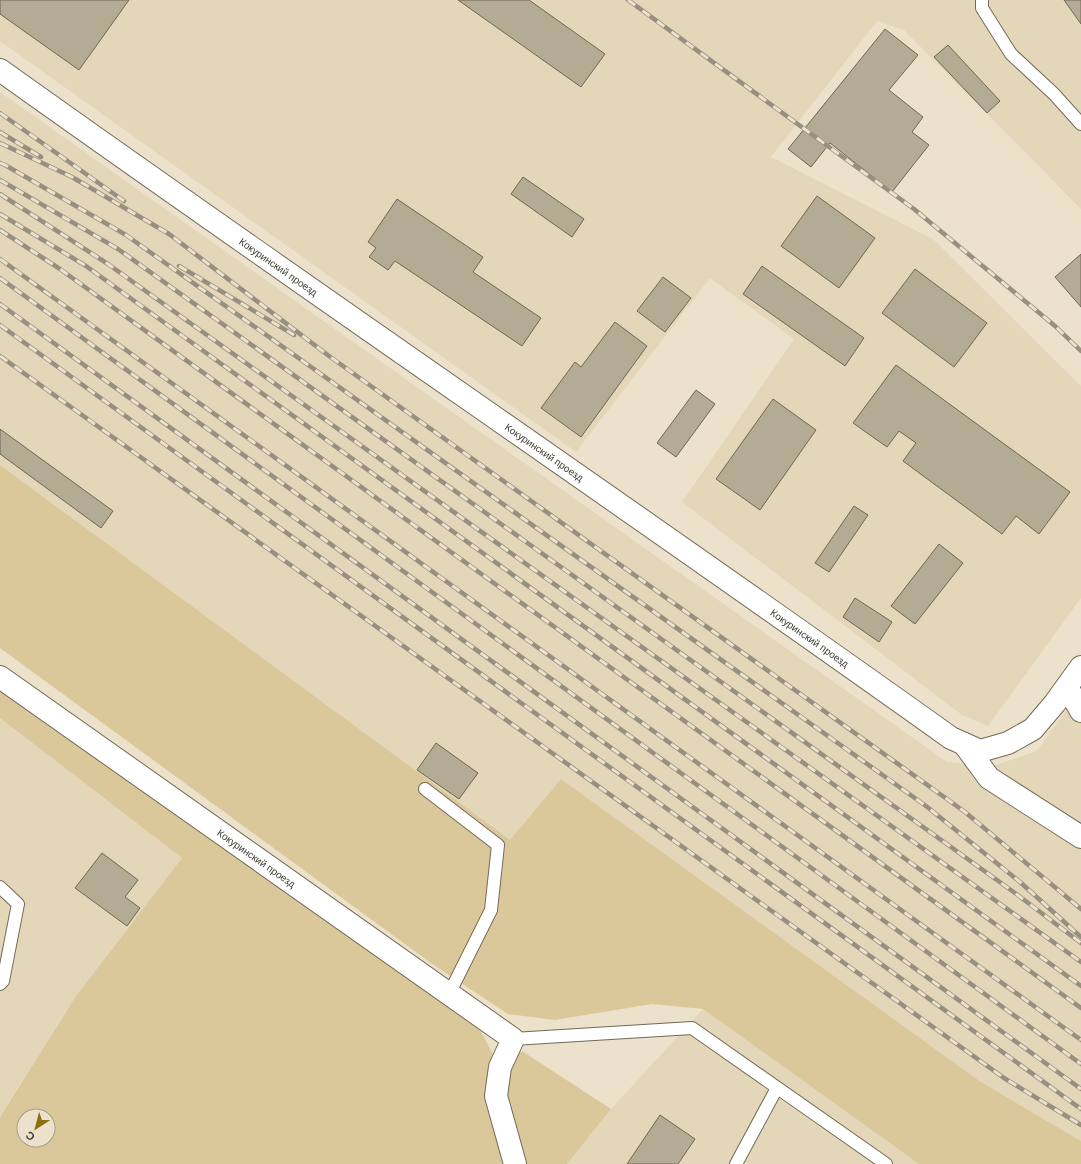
<svg xmlns="http://www.w3.org/2000/svg" width="1081" height="1164" viewBox="0 0 1081 1164" font-family="Helvetica,sans-serif">
  <rect width="100%" height="100%" fill="#ece2cb"/>
  <g fill="#e4d7b9">
    <polygon points="0,0 1081,0 1081,209 904,30 877,21 771,157 933,239 1081,386 1081,598 988,726 962,715 682,502 794,339 710,278 576,452 0,41"/>
    <polygon points="0,92 947,762 993,766 1037,751 1081,689 1081,1141 981,1082 561,779 510,841 0,465"/>
    <polygon points="0,718 182,858 76,996 0,1116"/>
    <polygon points="703,1009 919,1164 567,1164 611,1109"/>
  </g>
  <g fill="#dac89b" fill-rule="evenodd">
    <polygon points="0,465 510,840 561,779 981,1082 1081,1141 1081,1164 919,1164 703,1009 652,1004 555,1020 508,1014 435,966 0,648"/>
    <path d="M0,688l343,242 137,100 20,37 22,-16 89,58 -44,55h-567v-47l76,-121 106,-138 -182,-140zM24,1116h24v24h-24z"/>
  </g>
  <g fill="#b4ab94" stroke="#6f6752">
    <polygon points="0,0 129,0 79,70 0,14"/>
    <polygon points="458,0 529,0 605,54 581,87"/>
    <polygon points="1064,0 1081,0 1081,24"/>
    <polygon points="885,29 918,55 889,90 923,117 912,132 929,145 892,192 830,143 811,167 788,149"/>
    <polygon points="948,45 1000,101 987,113 934,57"/>
    <polygon points="523,177 584,219 572,237 511,194"/>
    <polygon points="817,196 875,238 839,288 781,246"/>
    <polygon points="397,199 483,257 473,272 541,318 522,346 395,261 388,270 369,257 376,248 368,242"/>
    <polygon points="1081,254 1081,307 1055,277"/>
    <polygon points="762,266 864,338 845,366 743,294"/>
    <polygon points="915,269 987,323 954,367 882,313"/>
    <polygon points="663,277 691,298 665,332 637,311"/>
    <polygon points="615,322 647,346 581,437 541,408 575,362 581,367"/>
    <polygon points="896,365 1070,492 1039,534 1016,516 1002,534 903,461 916,443 899,431 887,447 853,423"/>
    <polygon points="696,390 715,404 676,457 657,443"/>
    <polygon points="773,399 816,430 760,510 716,479"/>
    <polygon points="0,429 113,511 101,528 0,454"/>
    <polygon points="854,506 868,515 829,572 815,563"/>
    <polygon points="939,544 963,563 915,624 891,606"/>
    <polygon points="855,598 892,622 879,642 843,617"/>
    <polygon points="436,743 478,773 459,799 417,770"/>
    <polygon points="102,853 138,880 125,897 140,908 127,926 75,888"/>
    <polygon points="660,1115 695,1139 678,1164 627,1164"/>
  </g>
  <g fill="none" stroke-linecap="round" stroke-linejoin="round">
    <defs>
      <g id="service">
        <polyline points="982,0 982,8 1011,54 1054,94 1081,124"/>
        <polyline points="425,789 498,845 491,910 449,994"/>
        <polyline points="0,887 18,904 3,981 0,984"/>
        <polyline points="513,1039 692,1028 886,1164"/>
        <polyline points="736,1164 777,1088"/>
      </g>
      <g id="minor">
        <path id="s1" d="M0,70c315,225 636,443 951,668l29,13 28,-8 25,-14 22,-26 26,-36"/>
        <path id="s2" d="M0,677l513,362 -13,28 -4,29 19,68"/>
        <polyline points="1067,687 1081,711"/>
        <polyline points="964,744 989,778 1081,837"/>
      </g>
    </defs>
    <use href="#service" stroke="#736a56" stroke-width="14"/>
    <use href="#minor" stroke="#736a56" stroke-width="24"/>
    <use href="#service" stroke="#fff" stroke-width="12"/>
    <use href="#minor" stroke="#fff" stroke-width="22"/>
    <defs>
      <g id="rail">
        <polyline points="628,0 914,209 1055,326 1081,351"/>
        <polyline points="0,113 124,201"/>
        <polyline points="0,132 41,157"/>
        <polyline points="0,143 72,177 169,234 329,356 965,812 1081,909"/>
        <polyline points="0,163 5,165 126,235 926,806 1020,882 1081,937"/>
        <polyline points="0,180 118,249 1015,893 1081,943"/>
        <polyline points="0,194 108,264 1081,962"/>
        <polyline points="0,214 86,266 1081,986"/>
        <polyline points="0,230 60,269 1081,1008"/>
        <polyline points="0,259 1081,1040"/>
        <polyline points="179,266 294,335"/>
        <polyline points="0,278 1081,1064"/>
        <polyline points="0,304 1081,1089"/>
        <polyline points="0,325 1081,1109"/>
        <polyline points="0,356 1004,1078 1081,1125"/>
      </g>
    </defs>
    <use href="#rail" stroke="#979080" stroke-width="4.5"/>
    <use href="#rail" stroke="#ece2cb" stroke-width="3" stroke-dasharray="9" stroke-linecap="butt"/>
  </g>
  <g text-anchor="middle" stroke-width="4" stroke-linejoin="round" paint-order="stroke">
    <g font-size="10" fill="#3e3a31" stroke="#ece2cb">
      <text dy="4" stroke="none"><textPath href="#s1" startOffset="341">Кокуринский проезд</textPath></text>
      <text dy="4" stroke="none"><textPath href="#s1" startOffset="665">Кокуринский проезд</textPath></text>
      <text dy="4" stroke="none"><textPath href="#s1" startOffset="989">Кокуринский проезд</textPath></text>
      <text dy="4" stroke="none"><textPath href="#s2" startOffset="314">Кокуринский проезд</textPath></text>
    </g>
  </g>
  <g transform="translate(36 1128) rotate(216)"><circle r="19" fill="#ece2cb" stroke="#a69f8d"/>
  <path d="M0-3L7 15L0 10L-7 15Z" fill="#8d6f12"/>
  <text y="-6" font-size="11" font-weight="bold" text-anchor="middle" fill="#3e3a31">С</text>
  </g>
</svg>
